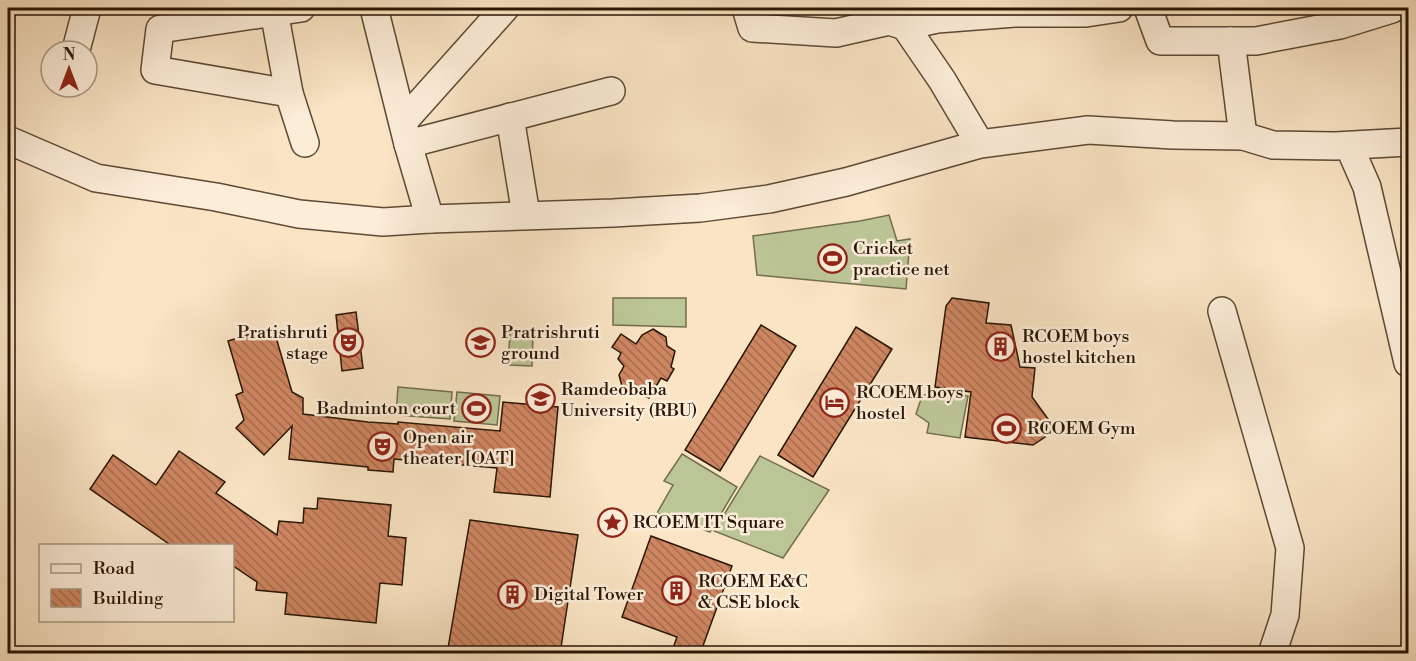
<svg xmlns="http://www.w3.org/2000/svg" width="1416" height="661" viewBox="0 0 1416 661" font-family="'Libre Bodoni',serif">
  <defs>
    <pattern id="building-back-hatch" width="6" height="6" patternUnits="userSpaceOnUse" patternTransform="scale(1.5)"><rect width="6" height="6" fill="#ce8661"/><path d="M-1 5l2 2M0 0l6 6M5-1l2 2" fill="none" stroke="#a76c4e"/></pattern>
  </defs>
  <rect width="100%" height="100%" fill="#fae4c4"/>
  <filter id="stains"><feTurbulence type="fractalNoise" baseFrequency=".00333" numOctaves="4"/><feColorMatrix values="0 0 0 0 .2 0 0 0 0 .09 0 0 0 0 .02 0 0 0 .5 -.17"/></filter>
  <radialGradient id="worn" r=".72"><stop offset=".6" stop-color="#630" stop-opacity="0"/><stop offset="1" stop-color="#630" stop-opacity=".3"/></radialGradient>
  <g fill="#bcc596" stroke="#726d4e" stroke-width="1.5">
    <polygon points="889,215 897,241 910,239 906,289 757,275 753,236 860,221"/>
    <polygon points="613,298 686,298 686,327 613,325"/>
    <polygon points="510,332 533,333 532,366 508,365"/>
    <polygon points="398,387 452,392 450,419 396,415"/>
    <polygon points="935,391 968,396 960,438 927,433 929,423 916,414 922,396"/>
    <polygon points="457,392 500,396 497,425 454,421"/>
    <polygon points="682,454 737,487 710,532 657,513 673,485 664,481"/>
    <polygon points="760,456 829,490 783,558 714,531"/>
  </g>
  <g fill="url(#building-back-hatch)" stroke="#291505" stroke-width="1.5">
    <polygon points="952,298 989,303 986,323 1011,325 1020,367 1035,368 1032,397 1048,419 1045,437 1033,445 965,437 971,392 935,387 946,306"/>
    <polygon points="356,312 363,368 342,371 336,315"/>
    <polygon points="761,325 796,346 720,471 685,450"/>
    <polygon points="273,327 292,392 303,398 303,414 368,422 398,424 398,422 500,431 503,402 558,407 550,497 494,492 497,468 394,459 393,472 368,470 368,467 289,459 292,426 264,455 236,428 244,420 236,395 243,392 228,341"/>
    <polygon points="856,327 892,349 813,477 778,455"/>
    <polygon points="653,329 666,337 667,346 675,351 671,367 674,369 667,381 661,378 649,398 622,386 619,375 624,366 618,359 621,353 612,347 621,334 636,344 642,335"/>
    <polygon points="179,451 225,482 216,493 277,535 279,521 303,523 304,508 317,509 318,498 391,505 388,536 406,538 402,585 380,583 376,623 285,614 287,593 256,590 257,582 232,565 232,546 172,546 90,489 113,455 156,485"/>
    <polygon points="470,520 578,535 560,654 447,654"/>
    <polygon points="651,536 732,566 700,654 671,654 677,637 622,617"/>
  </g>
  <g fill="none" stroke-linecap="round" stroke-linejoin="round">
    <defs>
      <g id="minor">
        <polyline points="301,8 160,29 155,70 289,93 305,143"/>
        <polyline points="374,8 408,144 430,219 613,213 700,208 769,199 846,182 980,144 1088,130 1173,135 1243,136 1273,145 1335,146 1408,142"/>
        <polyline points="746,8 752,28 836,33 889,21 905,26"/>
        <polyline points="1148,8 1160,41 1256,41 1340,25 1392,9"/>
        <polyline points="274,11 289,93"/>
        <polyline points="1231,41 1243,136"/>
        <polyline points="76,50 87,8"/>
        <polyline points="510,117 526,215"/>
        <polyline points="403,122 505,8"/>
        <polyline points="8,140 96,178 216,197 299,214 383,222 430,219"/>
        <polyline points="408,144 611,91"/>
        <polyline points="980,144 942,80 905,26 937,19 1015,13 1086,13 1119,8"/>
        <polyline points="1349,146 1367,187 1408,363"/>
        <polyline points="1222,311 1290,548 1285,615 1272,654"/>
      </g>
    </defs>
    <use href="#minor" stroke="#5d4935" stroke-width="30"/>
    <use href="#minor" stroke="#fcedd9" stroke-width="27"/>
  </g>
  <defs>
    <symbol id="stadium-ring" viewBox="-11 -11 22 22"><circle r="9.5" fill="#fcedd9" stroke="#8f2418" stroke-width="1.5"/><path d="M0-5a6.5 5 0 1 0 0 10a6.5 5 0 1 0 0-10ZM-3.5-1.8h7v3.6h-7Z" fill="#8f2418"/></symbol>
    <symbol id="theatre-ring" viewBox="-11 -11 22 22"><circle r="9.5" fill="#fcedd9" stroke="#8f2418" stroke-width="1.5"/><path d="M-5-5.5Q0-4 5-5.5V0Q5 5 0 6Q-5 5-5 0ZM-3.3-2.5H-1v1.5H-3.3ZM1-2.5H3.3v1.5H1ZM-2.8 1Q0 5.5 2.8 1Z" fill="#8f2418"/></symbol>
    <symbol id="university-ring" viewBox="-11 -11 22 22"><circle r="9.5" fill="#fcedd9" stroke="#8f2418" stroke-width="1.5"/><path d="M0-5L7-2L0 1L-7-2ZM-4 1L0 2.5L4 1V4Q0 6-4 4Z" fill="#8f2418"/></symbol>
    <symbol id="building-ring" viewBox="-11 -11 22 22"><circle r="9.5" fill="#fcedd9" stroke="#8f2418" stroke-width="1.5"/><path d="M-4-6H4V6H1V3H-1V6H-4ZM-2.5-4.3h1.7v1.8h-1.7ZM.8-4.3h1.7v1.8H.8ZM-2.5-1h1.7V.8h-1.7ZM.8-1h1.7V.8H.8Z" fill="#8f2418"/></symbol>
    <symbol id="hotel-ring" viewBox="-11 -11 22 22"><circle r="9.5" fill="#fcedd9" stroke="#8f2418" stroke-width="1.5"/><path d="M-6-4.5h1.5V1H6V5H4.5V3h-9V5H-6ZM-4 0a1.8 1.8 0 1 1 3.6 0ZM.5 0V-2.5h3Q6-2.5 6 0Z" fill="#8f2418"/></symbol>
    <symbol id="sight-ring" viewBox="-11 -11 22 22"><circle r="9.5" fill="#fcedd9" stroke="#8f2418" stroke-width="1.5"/><path d="M0-6L1.8-2.2L6-1.7L2.9 1.2L3.7 5.4L0 3.3L-3.7 5.4L-2.9 1.2L-6-1.7L-1.8-2.2Z" fill="#8f2418"/></symbol>
  </defs>
  <g fill-rule="evenodd">
    <use href="#stadium-ring" x="816" y="242" width="33" height="33"/>
    <use href="#theatre-ring" x="332" y="326" width="33" height="33"/>
    <use href="#university-ring" x="464" y="326" width="33" height="33"/>
    <use href="#building-ring" x="984" y="330" width="33" height="33"/>
    <use href="#university-ring" x="524" y="382" width="33" height="33"/>
    <use href="#hotel-ring" x="818" y="386" width="33" height="33"/>
    <use href="#stadium-ring" x="460" y="392" width="33" height="33"/>
    <use href="#stadium-ring" x="990" y="412" width="33" height="33"/>
    <use href="#theatre-ring" x="366" y="430" width="33" height="33"/>
    <use href="#sight-ring" x="596" y="506" width="33" height="33"/>
    <use href="#building-ring" x="660" y="574" width="33" height="33"/>
    <use href="#building-ring" x="496" y="578" width="33" height="33"/>
  </g>
  <g text-anchor="middle" stroke-width="5" stroke-linejoin="round" paint-order="stroke">
    <g font-size="18" fill="#291505" stroke="#fcedd9" text-anchor="start">
      <text x="853" y="254">Cricket<tspan x="853" dy="21">practice net</tspan></text>
      <text x="328" y="338" text-anchor="end">Pratishruti<tspan x="328" dy="21">stage</tspan></text>
      <text x="501" y="338">Pratrishruti<tspan x="501" dy="21">ground</tspan></text>
      <text x="1022" y="342">RCOEM boys<tspan x="1022" dy="21">hostel kitchen</tspan></text>
      <text x="561" y="395">Ramdeobaba<tspan x="561" dy="21">University (RBU)</tspan></text>
      <text x="856" y="398">RCOEM boys<tspan x="856" dy="21">hostel</tspan></text>
      <text x="456" y="414" text-anchor="end">Badminton court</text>
      <text x="1027" y="434">RCOEM Gym</text>
      <text x="403" y="443">Open air<tspan x="403" dy="21">theater [OAT]</tspan></text>
      <text x="633" y="528">RCOEM IT Square</text>
      <text x="698" y="587">RCOEM E&amp;C<tspan x="698" dy="21">&amp; CSE block</tspan></text>
      <text x="534" y="600">Digital Tower</text>
    </g>
  </g>
  <rect width="1416" height="661" fill="none" stroke="#fae4c4" stroke-width="30"/>
  <rect x="9" y="9" width="1398" height="643" fill="none" stroke="#291505" stroke-width="3"/>
  <rect x="15" y="15" width="1386" height="631" fill="none" stroke="#291505" stroke-width="1.5"/>
  <rect x="39" y="544" width="195" height="78" fill="#fcedd9" stroke="#a89784" stroke-width="1.5"/>
  <rect x="51" y="564" width="30" height="9" fill="#fcedd9" stroke="#a89784" stroke-width="1.5"/>
  <text x="93" y="574" font-size="18" fill="#291505">Road</text>
  <rect x="51" y="589" width="30" height="18" fill="url(#building-back-hatch)" stroke="#a89784" stroke-width="1.5"/>
  <text x="93" y="604" font-size="18" fill="#291505">Building</text>
  <g transform="translate(69 69)"><circle r="28" fill="#fcedd9" stroke="#a89784" stroke-width="1.5"/>
  <path d="M0-4.5L10 22L0 15L-10 22Z" fill="#8f2418"/>
  <text y="-9" font-size="16" font-weight="bold" text-anchor="middle" fill="#291505">N</text>
  </g>
  <rect width="100%" height="100%" filter="url(#stains)"/>
  <rect width="100%" height="100%" fill="url(#worn)"/>
</svg>
